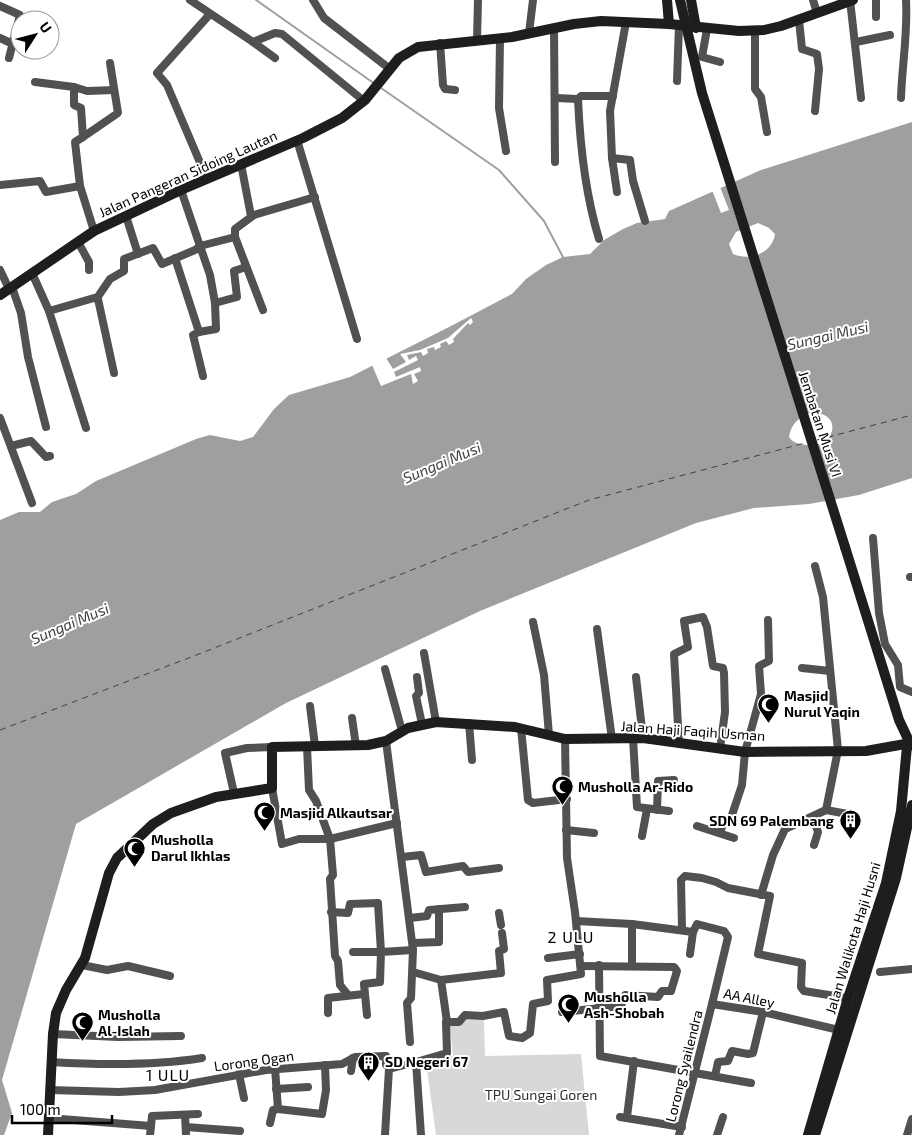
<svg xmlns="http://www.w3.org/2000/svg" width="912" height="1135" viewBox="0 0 912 1135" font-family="'Exo 2',sans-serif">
  <rect width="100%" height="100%" fill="#fff"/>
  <polygon fill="#d8d8d8" points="449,1018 484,1019 485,1056 581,1054 589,1135 436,1135 426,1062 453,1056"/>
  <path fill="#9f9f9f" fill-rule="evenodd" d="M912,122v356l-53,17 -50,9 -55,4 -58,15 -216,88 -194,92 -210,121 -74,256 10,33 -8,22h-4v-615l19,-8h21l12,-10 24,-8 20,-13 100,-42 14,-4 30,6 13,-4 21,-28 15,-14 61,-18 103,-52 59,-31 14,-15 20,-14 17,-8 27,-3 14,-14 19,-11 14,-6 28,-4 4,-8 92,-41zM758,223l11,5 6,6c-3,20 -25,27 -42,20l-4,-10 7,-12zM811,412c34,1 24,37 -5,33 -7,-1 -13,-2 -17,-8 2,-13 10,-20 22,-25z"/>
  <g fill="#fff">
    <polygon points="720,187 729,210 721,213 712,190"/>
    <polygon points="471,318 473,322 470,325 468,323 453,339 454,342 449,345 446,341 440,344 441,347 435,350 434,347 427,349 428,353 423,356 421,352 407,355 409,360 416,356 418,360 394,372 396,377 420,367 421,371 414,374 418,381 413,384 411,374 381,386 372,365 386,358 393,369 406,362 400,354 420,350 448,338"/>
  </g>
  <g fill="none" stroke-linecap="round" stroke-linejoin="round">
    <g stroke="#9f9f9f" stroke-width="2">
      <polyline points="256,0 375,84"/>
      <polyline points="381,88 499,170 544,221 564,259"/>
    </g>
    <g stroke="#404040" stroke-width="1" stroke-dasharray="6 5" stroke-linecap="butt">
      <polyline points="817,440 912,415"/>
      <polyline points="0,730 199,654 589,500 809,442"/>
    </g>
    <g stroke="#515151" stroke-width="8">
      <polyline points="190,0 253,42 275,33 282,34 364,101"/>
      <polyline points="313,0 324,18 390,69"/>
      <polyline points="813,0 817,13"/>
      <polyline points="850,0 861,98"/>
      <polyline points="876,0 876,17"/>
      <polyline points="0,6 20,15 9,58"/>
      <polyline points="799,20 802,49 817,54 819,69 815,111"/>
      <polyline points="626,22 610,111 612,158 630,160 633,181 645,221"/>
      <polyline points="554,28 555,162"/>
      <polyline points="707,29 702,57 720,62"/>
      <polyline points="755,31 755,89 761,97 767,132"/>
      <polyline points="529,33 533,0"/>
      <polyline points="0,38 13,44"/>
      <polyline points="500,38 499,108 506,151"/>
      <polyline points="477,40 478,0"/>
      <polyline points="253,42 275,58"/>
      <polyline points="856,42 890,35"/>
      <polyline points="440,43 443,85 445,89 455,90"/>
      <polyline points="677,81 679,25"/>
      <polyline points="35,82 74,87 74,105 81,108 83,137 75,142 80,186 94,231"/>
      <polyline points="74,87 87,91 114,90"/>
      <polyline points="556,98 578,99"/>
      <path d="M901,98c1,-33 7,-65 5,-98"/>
      <polyline points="83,137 118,113 110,63"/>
      <polyline points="297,140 357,339"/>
      <polyline points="612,158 617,192"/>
      <polyline points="241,164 251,216"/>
      <polyline points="207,179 167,85 157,73 210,14"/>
      <polyline points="0,185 40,181 46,192 80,186"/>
      <polyline points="181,190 200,246 235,237 263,310"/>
      <polyline points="126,216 138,254"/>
      <polyline points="235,237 235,229 254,215 315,197"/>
      <path d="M599,239c-14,-46 -19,-93 -21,-140l3,-3h32"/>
      <polyline points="78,242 89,262 89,270"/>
      <polyline points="175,258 199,332 193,335 203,376"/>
      <polyline points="0,270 9,289"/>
      <polyline points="32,273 49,311 94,298 98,299 114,373"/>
      <polyline points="12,287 21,313 28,357 46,427"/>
      <polyline points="97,298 110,279 124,271 124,259 153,248 162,264 195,250 200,246 210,275 215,303"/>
      <polyline points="49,311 86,428"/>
      <polyline points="199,332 216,329 215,303 237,297 234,271 246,267"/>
      <polyline points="0,418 32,503"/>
      <polyline points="11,446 31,441 46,457 50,456"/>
      <polyline points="873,538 879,613 885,644 898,665 900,687 912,692"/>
      <polyline points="815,566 823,597 838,750 826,810 853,815"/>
      <polyline points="910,577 912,577"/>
      <polyline points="533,622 544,675 549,735"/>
      <polyline points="597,629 612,739"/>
      <polyline points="424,653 436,722"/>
      <polyline points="802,668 830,671"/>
      <polyline points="385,669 402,731"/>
      <polyline points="417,677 419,693 416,696 422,724"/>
      <polyline points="636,677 643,738"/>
      <polyline points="310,706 315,746"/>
      <polyline points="352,718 356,746"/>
      <polyline points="469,723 472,760"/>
      <polyline points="521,728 528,800 533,803 567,799"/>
      <polyline points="633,738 637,807 669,811"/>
      <polyline points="386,741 413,950 411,998 407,1003 410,1042"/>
      <polyline points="679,743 674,654 688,647 684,621 703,617 707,627 713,666 723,668 724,673 725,712 720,749"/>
      <polyline points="272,788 282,844 299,839 330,839 316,801 309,790 307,747"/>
      <polyline points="234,793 225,753 247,748 272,747"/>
      <polyline points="657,810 658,781 674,780"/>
      <polyline points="813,818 818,832 814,845"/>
      <polyline points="697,826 734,838"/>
      <polyline points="566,830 594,833"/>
      <polyline points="720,833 723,824 730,821 742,785 745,752 761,694 759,666 769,661 768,620"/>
      <polyline points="642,836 647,809"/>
      <polyline points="402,857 421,855 426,872 463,866 468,872 499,868"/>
      <polyline points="761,895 773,855 785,829 826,810"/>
      <polyline points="331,912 348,913 350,904 378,903 381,952 353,952"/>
      <polyline points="499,913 501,925"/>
      <polyline points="410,918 427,916 429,910 465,907"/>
      <polyline points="576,921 632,924 693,932 697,924 724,931 728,937 712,1004 763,1012 843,1031"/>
      <polyline points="632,924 632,965"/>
      <polyline points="682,929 681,880 685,876 702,878 716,882 728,888 770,896 758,954 802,963 801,987 804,991 847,998"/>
      <polyline points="413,943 439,942 439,909"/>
      <polyline points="690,954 693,932"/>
      <polyline points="548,958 580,954"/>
      <polyline points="82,965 107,970 128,966 170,976"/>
      <polyline points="599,965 600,1056 751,1083"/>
      <polyline points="413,972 441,980 501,973 499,951 504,949 502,933"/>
      <polyline points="880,972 912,969"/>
      <polyline points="441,980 447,1022"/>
      <polyline points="348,995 340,985 338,961 335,956 330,879 333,875 330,839 397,823"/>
      <polyline points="562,1012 621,1006 625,995 658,997 662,991 671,991 677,971 674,967 581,966"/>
      <polyline points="328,1013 328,998 364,994"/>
      <polyline points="367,1015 364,984 380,982 381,952 413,950"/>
      <polyline points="53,1034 118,1037 181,1036"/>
      <path d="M51,1062c50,3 101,4 151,-4"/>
      <polyline points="275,1068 278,1109 322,1114 326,1090 325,1065"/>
      <polyline points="351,1071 353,1058"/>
      <polyline points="239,1074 244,1098"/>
      <polyline points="715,1076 718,1062 728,1061 732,1051 748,1054 753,1053 763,1012"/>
      <polyline points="276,1089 308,1087"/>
      <polyline points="50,1090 119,1092 155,1090 266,1070 342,1064 355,1057 386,1056 386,1065 391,1067"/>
      <polyline points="185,1115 186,1135"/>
      <polyline points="620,1117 682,1127"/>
      <polyline points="627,1117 634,1061"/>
      <polyline points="48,1118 151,1126 150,1135"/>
      <polyline points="270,1123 273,1110 278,1109"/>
      <polyline points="151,1126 152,1116 198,1114"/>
      <polyline points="186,1127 240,1131"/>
      <polyline points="385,1135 389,1069 416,1062"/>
      <polyline points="421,1135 416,1062 447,1053 446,1022 459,1022 465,1015 483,1016 504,1012 509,1036 522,1038 530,1033 533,1004 548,1001 547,980 581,974 575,912 567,858 565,739"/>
      <polyline points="679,1135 712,1004"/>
      <polyline points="717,1135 723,1117"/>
      <polyline points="907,1135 912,1119"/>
    </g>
    <g stroke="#1e1e1e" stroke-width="10">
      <polyline points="667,0 669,24"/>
      <polyline points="691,0 696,28"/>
      <polyline points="0,295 94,231 181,190 303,138 342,118 365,100 399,58 418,47 512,37 574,24 601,21 669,24 739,31 764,30 781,26 853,0"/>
      <polyline points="845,547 899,720 908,739"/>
      <polyline points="48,1135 53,1034 56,1013 66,990 85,958 109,873 117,858 153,824 171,813 216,797 272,788 272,747 368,745 386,741 408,728 436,722 515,727 565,739 643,738 745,752 866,751 905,744 909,746 911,741"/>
      <polyline points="808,1135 848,998 886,883 901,811 907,746"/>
      <polyline points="815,1135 896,878 912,805"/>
    </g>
    <polyline stroke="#1e1e1e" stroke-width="10" points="680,0 702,93 845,547"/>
  </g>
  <defs>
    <symbol id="mosque-pin" viewBox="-11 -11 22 30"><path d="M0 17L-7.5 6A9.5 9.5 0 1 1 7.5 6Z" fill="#000" stroke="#fff"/><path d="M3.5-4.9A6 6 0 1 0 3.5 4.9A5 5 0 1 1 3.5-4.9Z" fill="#fff"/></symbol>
    <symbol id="building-pin" viewBox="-11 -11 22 30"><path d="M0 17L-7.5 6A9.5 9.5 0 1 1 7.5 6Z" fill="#000" stroke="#fff"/><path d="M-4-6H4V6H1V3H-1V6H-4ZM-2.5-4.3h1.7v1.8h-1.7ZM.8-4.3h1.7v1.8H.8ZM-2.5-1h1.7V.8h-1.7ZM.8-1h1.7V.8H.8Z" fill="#fff"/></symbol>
  </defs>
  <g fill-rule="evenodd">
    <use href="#mosque-pin" x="756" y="692" width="25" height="34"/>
    <use href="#mosque-pin" x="550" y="774" width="25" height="34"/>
    <use href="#mosque-pin" x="252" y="800" width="25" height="34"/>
    <use href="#building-pin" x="838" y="808" width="25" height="34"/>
    <use href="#mosque-pin" x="122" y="836" width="25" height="34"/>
    <use href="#mosque-pin" x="556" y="992" width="25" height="34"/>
    <use href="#mosque-pin" x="70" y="1010" width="25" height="34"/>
    <use href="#building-pin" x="356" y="1050" width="25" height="34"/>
  </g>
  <g text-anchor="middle" stroke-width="4" stroke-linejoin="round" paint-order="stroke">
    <g font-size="14" fill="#000" stroke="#fff">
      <text transform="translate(188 174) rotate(-24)" y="5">Jalan Pangeran Sidoing Lautan</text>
      <text transform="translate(820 424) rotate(72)" y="5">Jembatan Musi VI</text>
      <text transform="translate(693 731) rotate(4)" y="5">Jalan Haji Faqih Usman</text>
      <text transform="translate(853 938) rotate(-73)" y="5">Jalan Walikota Haji Husni</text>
      <text transform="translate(749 998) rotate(11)" y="5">AA Alley</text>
      <text transform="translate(254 1061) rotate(-8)" y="5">Lorong Ogan</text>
      <text transform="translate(684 1066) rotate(-76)" y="5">Lorong Syailendra</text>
    </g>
    <g font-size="14" font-weight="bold" fill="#000" stroke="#fff" text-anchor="start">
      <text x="784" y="701">Masjid<tspan x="784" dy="16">Nurul Yaqin</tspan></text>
      <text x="578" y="792">Musholla Ar-Rido</text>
      <text x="280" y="818">Masjid Alkautsar</text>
      <text x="834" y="826" text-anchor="end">SDN 69 Palembang</text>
      <text x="151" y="845">Musholla<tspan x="151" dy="16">Darul Ikhlas</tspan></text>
      <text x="584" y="1002">Musholla<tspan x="584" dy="16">Ash-Shobah</tspan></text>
      <text x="98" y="1020">Musholla<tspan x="98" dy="16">Al-Islah</tspan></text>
      <text x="385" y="1067">SD Negeri 67</text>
    </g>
    <g font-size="14" fill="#2f2f2f" stroke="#fff">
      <text x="541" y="1100">TPU Sungai Goren</text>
    </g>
    <g font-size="15" font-style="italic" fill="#404040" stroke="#fff">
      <text transform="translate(828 336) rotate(-13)" y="5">Sungai Musi</text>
      <text transform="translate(442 463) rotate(-23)" y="5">Sungai Musi</text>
      <text transform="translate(70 624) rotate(-23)" y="5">Sungai Musi</text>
    </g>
    <g font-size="16" letter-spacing="1" fill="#000" stroke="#fff">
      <text x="571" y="943">2 ULU</text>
      <text x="168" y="1081">1 ULU</text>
    </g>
  </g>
  <g transform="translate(35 35) rotate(54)"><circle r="24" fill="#ffffff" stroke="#999999"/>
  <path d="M0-4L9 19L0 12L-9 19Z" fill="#000000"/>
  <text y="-8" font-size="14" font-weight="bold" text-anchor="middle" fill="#000000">U</text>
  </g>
  <path d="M12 1115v8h100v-8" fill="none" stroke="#000000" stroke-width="2.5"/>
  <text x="20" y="1115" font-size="15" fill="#000000" stroke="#ffffff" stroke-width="4" paint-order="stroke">100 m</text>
</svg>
